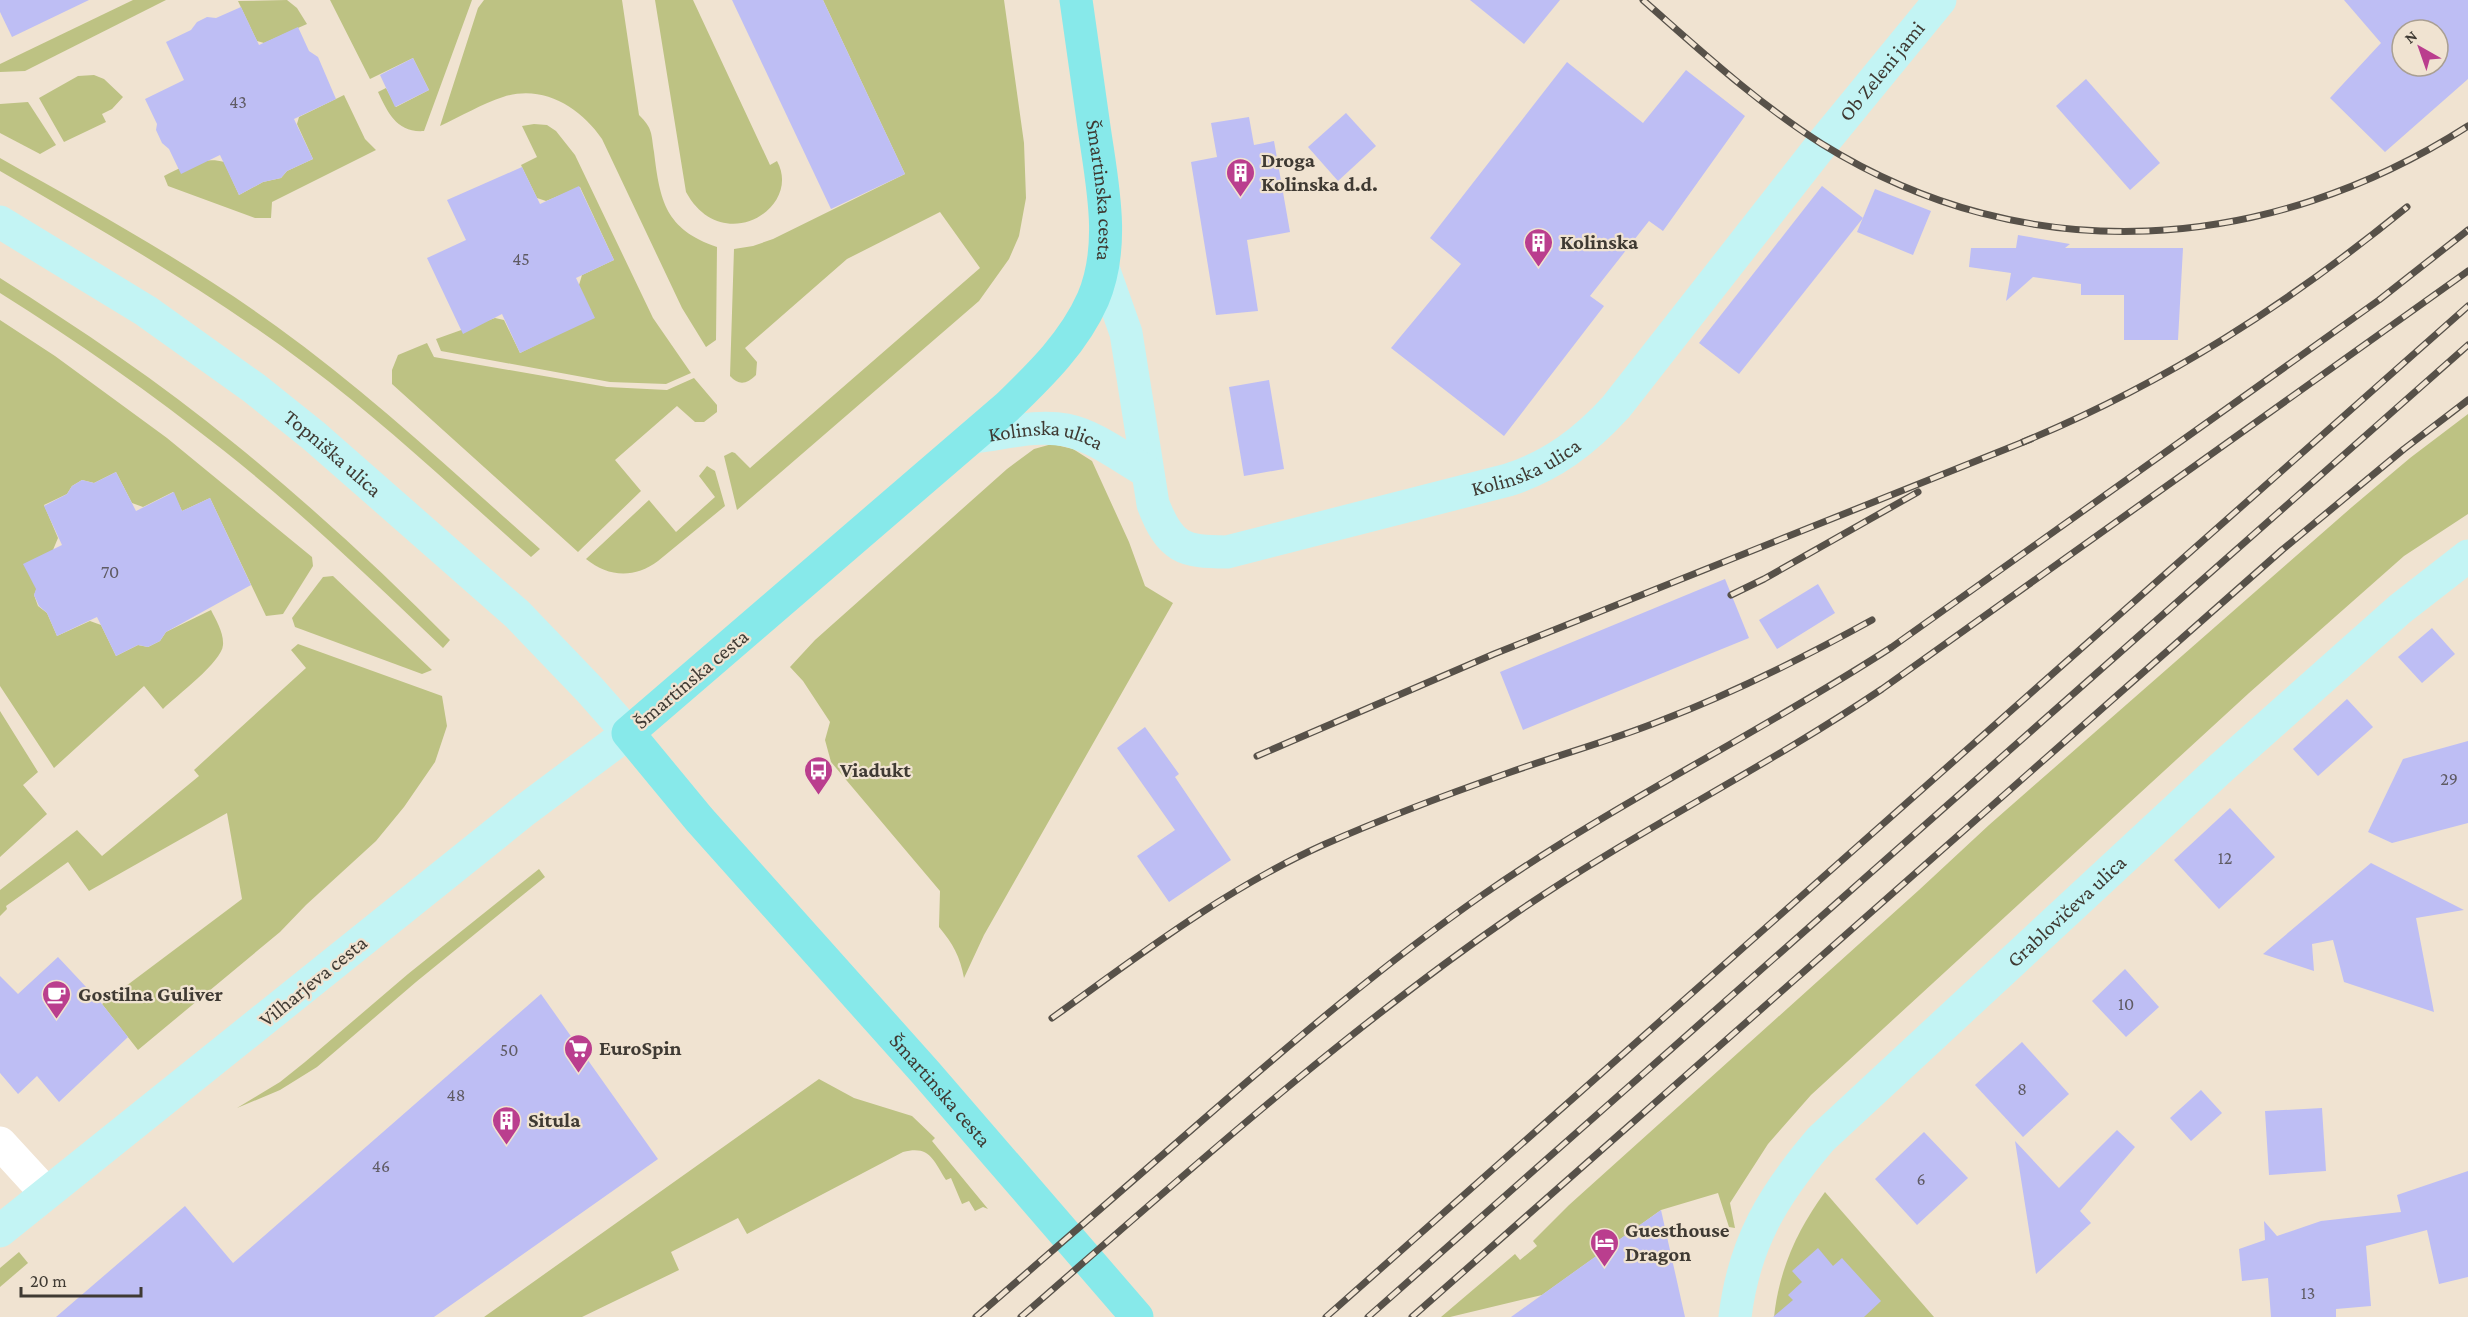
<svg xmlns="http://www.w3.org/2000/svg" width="2468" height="1317" viewBox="0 0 2468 1317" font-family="'Crimson Pro',serif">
  <rect width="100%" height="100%" fill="#f0e3d1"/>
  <g fill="#bdc283">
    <polygon points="133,0 166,0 25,71 0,72 0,64"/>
    <polygon points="287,0 297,8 307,24 264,43 257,41 238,1"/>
    <path d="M330,0h142l-48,131c-27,2 -36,-18 -46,-39l8,-4 10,19 33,-17 -16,-32 -43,21z"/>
    <path d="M484,0h138l17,115c14,14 12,18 15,37 6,49 11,77 63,95l-1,93 -10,7 -24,-39 -80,-169c-22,-32 -59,-55 -99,-42 -21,7 -42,19 -63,29l38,-118z"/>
    <path d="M655,0h38l77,165 7,-4c26,47 -55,97 -91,31z"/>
    <path d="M823,0h181l20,143 2,55 -7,38 -10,23 -30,42 -242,209 -13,-54 8,-4 3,1 15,15 230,-200 -40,-56 -93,47 -102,89 12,14 -1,13c-9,9 -17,11 -26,1l4,-127 19,-3 20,-7 132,-65z"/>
    <polygon points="94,75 104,79 123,97 112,109 102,114 106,122 64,142 39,98 78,76"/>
    <path d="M344,95l21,44 11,11 -104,52 -1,16h-16l-87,-32 -4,-10c17,-9 40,-20 60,-14l15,33 24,-13 18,-4 6,-7 26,-12 -16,-35 2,-7z"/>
    <polygon points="28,102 56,145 40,154 0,133 0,104"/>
    <polygon points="534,124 547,125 556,131 575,155 653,318 691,373 666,384 610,382 441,351 436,339 495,318 504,320 520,353 544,341 579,285 582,275 614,260 580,187 546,201 537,198 521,165 537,157 522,126"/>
    <path d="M0,158c93,52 189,105 276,168 93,67 177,146 264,223l-9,8c-74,-65 -145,-133 -224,-192 -97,-73 -202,-133 -307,-194z"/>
    <path d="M0,278c80,51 161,105 235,166 75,61 147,127 215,196l-7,8c-71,-68 -143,-137 -220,-198 -71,-56 -146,-109 -223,-157z"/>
    <path d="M0,320l55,36 112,82 145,119 1,9 -30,48 -17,2 -56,-118 -28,13 -9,-19 -30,15 -11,-4 -16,-31 -22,11 -12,-3 -10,6 -5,8 -23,11 14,33 -24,57 4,11 9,7 10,23 33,-15 11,4 15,31 22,-11 10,2 12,-6 6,-9 45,-22c5,10 13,23 12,35 -1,17 -47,51 -60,64l-19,-23 -90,82 -54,-82z"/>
    <polygon points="427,343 434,357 607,387 667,390 694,378 717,405 717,412 704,422 695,422 677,406 615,460 641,491 578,552 392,384 392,370 398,355"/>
    <polygon points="2468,414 2468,514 2404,556 2249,693 1811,1095 1768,1144 1730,1203 1735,1228 1729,1227 1718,1193 1661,1210 1542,1295 1450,1317 1441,1317 1515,1254 1520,1260 1537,1246 1533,1241 1569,1205 1919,890 1989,825 2352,507 2410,458"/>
    <path d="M1052,444l21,5 19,12 37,81 16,44 28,17 -189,332 -20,43c-4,-22 -11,-34 -25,-51l1,-36 -109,-129 -6,-22 5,-18 -27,-41 -13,-14 25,-27 192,-171 27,-20z"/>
    <path d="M707,466l8,5 10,35 -67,55c-24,18 -50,16 -72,-2l63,-59 27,32 39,-35 -16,-21z"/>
    <polygon points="333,576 432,670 422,674 295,627 292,618 323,577"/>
    <polygon points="298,644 442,696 447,726 435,762 404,807 376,841 306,905 280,932 138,1050 102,1004 242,899 227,813 89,891 68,862 6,906 7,909 0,916 0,890 77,830 102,856 199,776 194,770 306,668 291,650"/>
    <polygon points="0,711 38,772 23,785 47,814 0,857"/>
    <polygon points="539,869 545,877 416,982 317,1067 280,1090 237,1108 280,1082 305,1062 408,974"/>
    <path d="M819,1079l35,19 58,18 23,22 -3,3 56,68 -5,-2 -8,4 -6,-10 -7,3 -11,-26 -5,2c-13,-20 -16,-35 -43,-28l-156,82 -9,-16 -67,34 8,18 -97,47h-98z"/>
    <path d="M1825,1192l109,125h-160c5,-47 23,-87 51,-125z"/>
    <polygon points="19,1252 28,1263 0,1287 0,1268"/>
  </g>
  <g fill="#bebef4" fill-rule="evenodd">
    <polygon points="0,0 89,0 12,37 0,12"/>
    <polygon points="732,0 823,0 905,174 831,209"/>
    <polygon points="1470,0 1560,0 1524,44"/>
    <path d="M2344,0h124v79l-83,73 -55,-54 51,-55zM2402,30h36v36h-36z"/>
    <polygon points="241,7 259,45 298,27 309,51 318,57 336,99 294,119 313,159 287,171 281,178 263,182 239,195 220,155 181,174 169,149 162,143 156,130 157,124 145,99 184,80 166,42 191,30 197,22 207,17 216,18"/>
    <polygon points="413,58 429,90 395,107 380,75"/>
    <polygon points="1567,62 1643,123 1686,70 1745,116 1663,231 1649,221 1590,296 1604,306 1504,436 1391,348 1461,264 1430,238"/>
    <polygon points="2086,79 2160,163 2130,190 2056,106"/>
    <polygon points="1346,113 1376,146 1338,181 1308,147"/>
    <polygon points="1249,117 1254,145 1274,141 1290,232 1247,240 1258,311 1216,315 1191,162 1217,157 1211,123"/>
    <polygon points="522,167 540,204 579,186 614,260 576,278 595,318 520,353 502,314 463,334 427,258 466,240 447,200"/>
    <polygon points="1822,186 1863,218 1739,374 1699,343"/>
    <polygon points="1875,189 1931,211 1913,255 1857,232"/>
    <polygon points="2018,235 2070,244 2065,248 2183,248 2178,340 2124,340 2124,295 2081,295 2081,284 2033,277 2006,301 2011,273 1969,267 1971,248 2016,248"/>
    <polygon points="1269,380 1284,469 1244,476 1229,387"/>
    <polygon points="116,472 136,511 174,492 182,511 210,498 251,585 166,632 160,641 148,647 138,645 116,656 97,617 57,636 47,613 39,606 34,595 36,589 23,564 62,545 44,506 67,494 72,486 82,480 94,483"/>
    <polygon points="1725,579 1749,638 1523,730 1500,672"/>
    <polygon points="1818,584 1835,613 1777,649 1759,620"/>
    <polygon points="2432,628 2455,654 2422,683 2398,657"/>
    <polygon points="2347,699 2373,727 2318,776 2293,749"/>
    <polygon points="1145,727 1179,774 1175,777 1231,860 1169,902 1137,856 1175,830 1117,748"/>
    <polygon points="2468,741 2468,823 2392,843 2368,832 2403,759"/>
    <polygon points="2230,808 2275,857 2219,909 2174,860"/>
    <polygon points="2371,863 2464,910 2416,918 2434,1012 2344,982 2333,940 2312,944 2314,971 2263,954"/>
    <polygon points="58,957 102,1004 128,1037 59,1102 37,1076 18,1094 0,1073 0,976 18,994"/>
    <polygon points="2125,969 2159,1007 2126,1037 2092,1001"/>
    <polygon points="541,994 658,1159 434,1317 56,1317 185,1206 233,1263"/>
    <polygon points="2022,1042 2069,1094 2023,1137 1975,1085"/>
    <polygon points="2201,1090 2222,1113 2191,1141 2170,1118"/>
    <polygon points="2322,1108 2326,1171 2269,1175 2265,1111"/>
    <polygon points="2117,1130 2135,1147 2080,1211 2091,1223 2036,1274 2015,1141 2059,1188"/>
    <polygon points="1924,1132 1968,1178 1917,1225 1875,1179"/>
    <polygon points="2468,1171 2468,1277 2439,1284 2427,1230 2366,1246 2371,1306 2336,1309 2336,1317 2271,1317 2268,1278 2242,1281 2239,1249 2265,1240 2264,1221 2277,1236 2321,1221 2401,1212 2397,1195"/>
    <polygon points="1661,1210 1685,1317 1511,1317 1620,1239"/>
    <polygon points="1818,1248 1833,1266 1842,1258 1881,1301 1864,1317 1773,1317 1793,1300 1788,1295 1802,1282 1792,1271"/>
  </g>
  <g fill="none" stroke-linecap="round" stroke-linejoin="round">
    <polyline stroke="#fff" stroke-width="33" points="0,1143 46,1193"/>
    <g stroke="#c3f4f4" stroke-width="33">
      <path id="s1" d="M0,222l146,89 108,77 60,48 203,178 72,75 39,44 -103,77 -525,421"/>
      <path id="s2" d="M1103,268l23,65 27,171c17,44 30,48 74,48l281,-72c44,-14 77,-39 108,-73l206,-263 118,-144"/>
      <path id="s3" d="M972,437c30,-3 65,-13 94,-7 29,6 55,27 80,41"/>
      <path id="s4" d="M1735,1317c9,-74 38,-122 86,-178l400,-371 179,-159 68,-53"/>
    </g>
    <path stroke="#87e9ea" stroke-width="33" id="s5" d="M1076,0c6,42 12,85 18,127 8,56 22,118 -1,172 -19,43 -52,75 -85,107l-380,327 71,86 227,254 211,244"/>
    <defs>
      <g id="rail">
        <path d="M1643,0c57,50 114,103 179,144 206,128 446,110 646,-18"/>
        <path d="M2023,442c143,-59 265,-138 384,-235"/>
        <polyline points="1731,595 1764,579 1918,492"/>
        <polyline points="1257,756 1494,654 2031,439"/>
        <path d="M1052,1018c86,-62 173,-129 271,-173 61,-27 122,-50 185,-72 50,-18 102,-32 152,-52 73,-28 143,-63 212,-101"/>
        <path d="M976,1317c76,-66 153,-133 229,-199 90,-78 179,-154 276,-222 132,-92 277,-162 411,-249l487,-347 89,-70"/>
        <path d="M1021,1317c161,-140 319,-283 495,-404 118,-81 247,-144 366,-224l586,-418"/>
        <polyline points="1326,1317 2468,306"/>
        <polyline points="1368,1317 2468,345"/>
        <polyline points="1412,1317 2282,550 2404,449 2468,400"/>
      </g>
    </defs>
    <use href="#rail" stroke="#575149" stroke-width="7"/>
    <use href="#rail" stroke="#f0e3d1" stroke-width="4.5" stroke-dasharray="14" stroke-linecap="butt"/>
  </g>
  <defs>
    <symbol id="building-pin" viewBox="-11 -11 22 30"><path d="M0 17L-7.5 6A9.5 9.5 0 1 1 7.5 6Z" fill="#ba3e8e" stroke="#f0e3d1"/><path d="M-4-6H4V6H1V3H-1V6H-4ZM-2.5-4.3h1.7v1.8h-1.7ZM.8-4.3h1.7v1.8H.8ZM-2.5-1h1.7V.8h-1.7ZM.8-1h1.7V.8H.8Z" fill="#fff"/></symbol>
    <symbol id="bus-pin" viewBox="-11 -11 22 30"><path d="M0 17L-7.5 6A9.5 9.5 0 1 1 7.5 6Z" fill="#ba3e8e" stroke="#f0e3d1"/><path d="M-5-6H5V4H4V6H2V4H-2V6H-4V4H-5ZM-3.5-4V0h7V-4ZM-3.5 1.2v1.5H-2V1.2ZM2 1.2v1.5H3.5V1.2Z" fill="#fff"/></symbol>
    <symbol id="cafe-pin" viewBox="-11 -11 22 30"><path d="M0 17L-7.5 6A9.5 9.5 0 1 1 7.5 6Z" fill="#ba3e8e" stroke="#f0e3d1"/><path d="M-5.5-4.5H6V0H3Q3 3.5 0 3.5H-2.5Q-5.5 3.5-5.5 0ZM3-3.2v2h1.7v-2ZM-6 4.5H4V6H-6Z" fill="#fff"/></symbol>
    <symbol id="supermarket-pin" viewBox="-11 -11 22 30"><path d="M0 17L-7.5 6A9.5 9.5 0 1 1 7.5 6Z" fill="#ba3e8e" stroke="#f0e3d1"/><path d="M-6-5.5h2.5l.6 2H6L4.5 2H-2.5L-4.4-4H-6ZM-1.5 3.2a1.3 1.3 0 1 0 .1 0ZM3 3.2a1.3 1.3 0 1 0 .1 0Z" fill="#fff"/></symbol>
    <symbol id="hotel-pin" viewBox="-11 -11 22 30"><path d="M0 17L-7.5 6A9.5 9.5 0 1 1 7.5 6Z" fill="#ba3e8e" stroke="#f0e3d1"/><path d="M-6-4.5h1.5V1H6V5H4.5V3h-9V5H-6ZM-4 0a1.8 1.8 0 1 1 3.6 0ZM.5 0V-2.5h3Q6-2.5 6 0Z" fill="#fff"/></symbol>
  </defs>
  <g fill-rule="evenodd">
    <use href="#building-pin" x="1224" y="156" width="33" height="45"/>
    <use href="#building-pin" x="1522" y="226" width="33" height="45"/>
    <use href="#bus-pin" x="802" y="754" width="33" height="45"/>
    <use href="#cafe-pin" x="40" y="978" width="33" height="45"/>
    <use href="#supermarket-pin" x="562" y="1032" width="33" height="45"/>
    <use href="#building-pin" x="490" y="1104" width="33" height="45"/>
    <use href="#hotel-pin" x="1588" y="1226" width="33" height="45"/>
  </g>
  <g text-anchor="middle" stroke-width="4.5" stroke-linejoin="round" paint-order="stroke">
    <g font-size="18" fill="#5f5b63">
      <text x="238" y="108">43</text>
      <text x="521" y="265">45</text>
      <text x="110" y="578">70</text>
      <text x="2449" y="785">29</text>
      <text x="2225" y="864">12</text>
      <text x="2126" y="1010">10</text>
      <text x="509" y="1056">50</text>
      <text x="2022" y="1095">8</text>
      <text x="456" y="1101">48</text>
      <text x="381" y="1172">46</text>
      <text x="1921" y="1185">6</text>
      <text x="2308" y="1299">13</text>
    </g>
    <g font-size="21" fill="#3f3a33" stroke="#f0e3d1">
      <text dy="7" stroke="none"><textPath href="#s2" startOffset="1190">Ob Zeleni jami</textPath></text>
      <text dy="7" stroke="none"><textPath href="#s5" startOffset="192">Šmartinska cesta</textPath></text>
      <text dy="7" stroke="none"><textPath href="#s3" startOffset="75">Kolinska ulica</textPath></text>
      <text dy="7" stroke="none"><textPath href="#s1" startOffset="406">Topniška ulica</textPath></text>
      <text dy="7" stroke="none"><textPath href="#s2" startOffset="651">Kolinska ulica</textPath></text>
      <text transform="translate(691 679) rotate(-40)" y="7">Šmartinska cesta</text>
      <text dy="7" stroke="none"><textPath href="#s4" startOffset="536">Grablovičeva ulica</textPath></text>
      <text transform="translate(313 981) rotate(-39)" y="7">Vilharjeva cesta</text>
      <text dy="7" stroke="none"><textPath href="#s5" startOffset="1416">Šmartinska cesta</textPath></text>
    </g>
    <g font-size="21" font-weight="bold" fill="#3f3a33" stroke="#f0e3d1" text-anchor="start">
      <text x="1261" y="167">Droga<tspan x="1261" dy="24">Kolinska d.d.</tspan></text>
      <text x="1560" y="249">Kolinska</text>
      <text x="840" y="777">Viadukt</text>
      <text x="78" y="1001">Gostilna Guliver</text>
      <text x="599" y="1055">EuroSpin</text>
      <text x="528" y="1127">Situla</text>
      <text x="1625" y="1237">Guesthouse<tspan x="1625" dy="24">Dragon</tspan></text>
    </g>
  </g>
  <g transform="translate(2420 48) rotate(320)"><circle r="28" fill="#f0e3d1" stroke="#a99f92" stroke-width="1.5"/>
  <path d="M0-4.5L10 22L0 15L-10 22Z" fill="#ba3e8e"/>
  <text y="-9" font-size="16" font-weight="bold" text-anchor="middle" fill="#3f3a33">N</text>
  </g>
  <path d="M21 1287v9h120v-9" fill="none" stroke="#3f3a33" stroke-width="3"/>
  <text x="30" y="1287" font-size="18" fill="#3f3a33" stroke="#f0e3d1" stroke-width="4.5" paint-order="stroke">20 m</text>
</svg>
